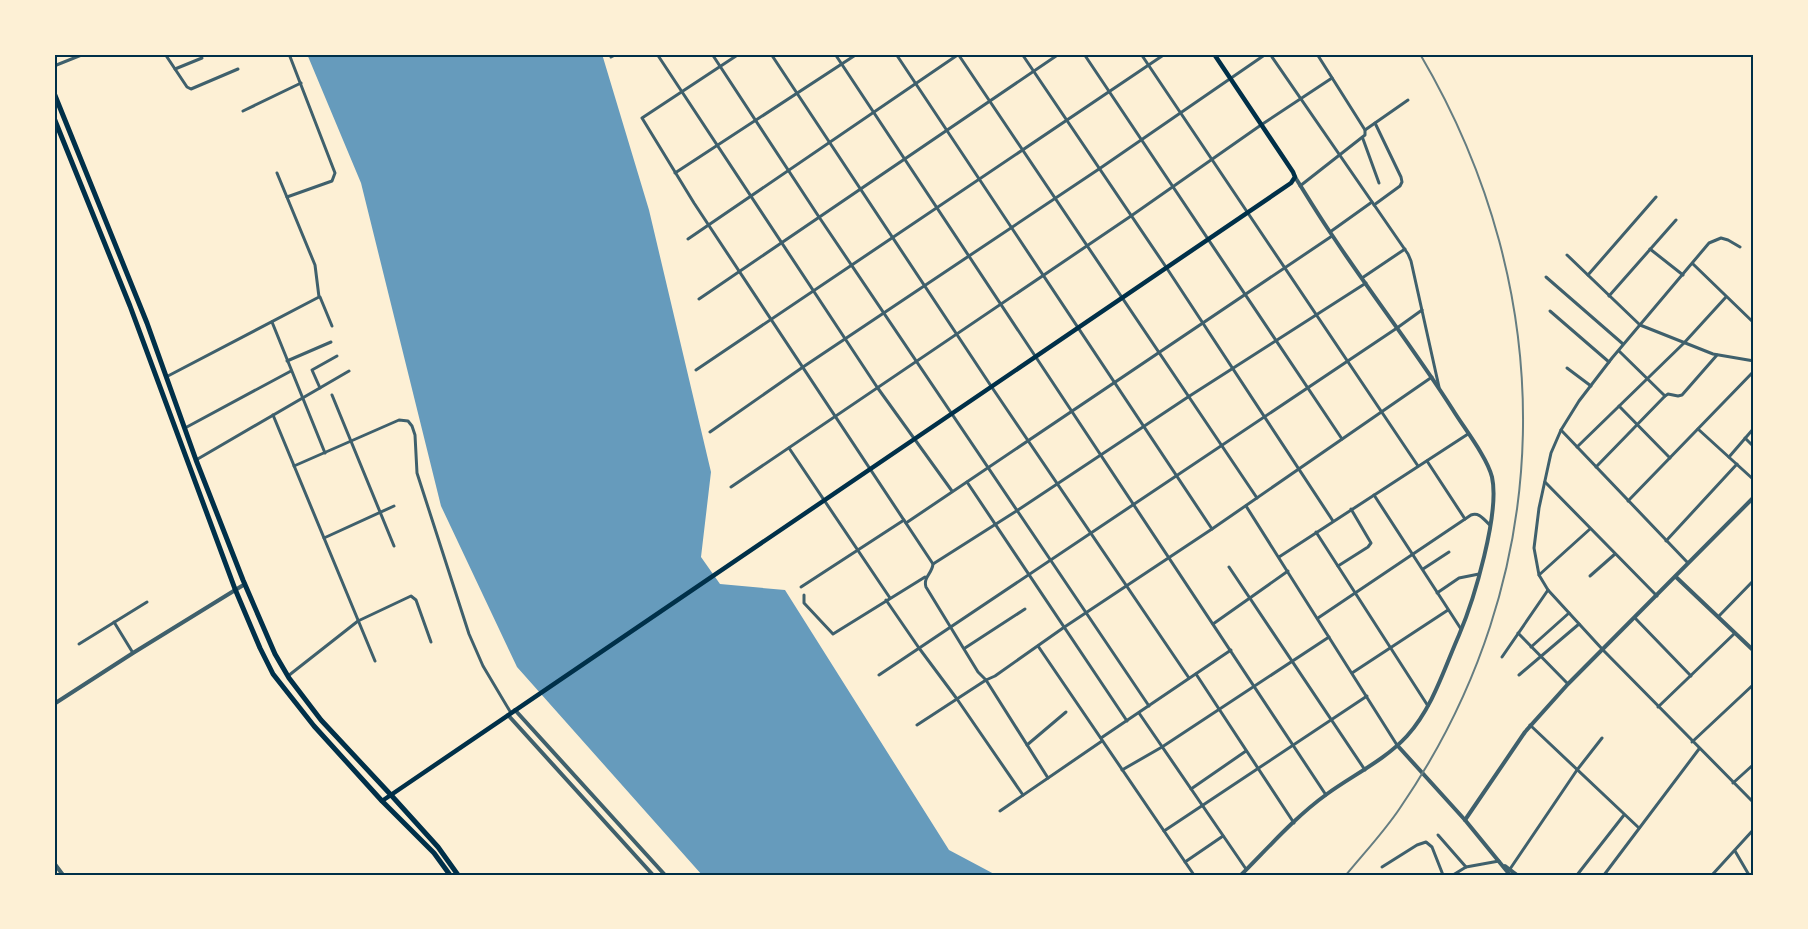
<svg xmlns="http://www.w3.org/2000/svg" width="1808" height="929" viewBox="0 0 1808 929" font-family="'Work Sans',sans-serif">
  <rect width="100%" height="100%" fill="#fdf0d5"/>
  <polygon fill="#669bbc" points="307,54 602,54 649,210 711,472 701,557 720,584 785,590 949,850 996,875 702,875 517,667 441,506 361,183"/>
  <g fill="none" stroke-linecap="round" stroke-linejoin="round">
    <g stroke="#3f606c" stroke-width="3">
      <polyline points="165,54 187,87 191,89 238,69"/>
      <polyline points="657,54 877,387 952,491"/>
      <polyline points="712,54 819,217 1149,706"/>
      <path d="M739,54l-97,64 52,85 239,361c-1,10 -10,13 -7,23l52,85 8,8 9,-4 68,-48 149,-99 220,-152"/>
      <polyline points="771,54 991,386 1189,678"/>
      <polyline points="835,54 1326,795"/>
      <polyline points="896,54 1212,529"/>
      <polyline points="958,54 1257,498"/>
      <polyline points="1022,54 1166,267 1333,521"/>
      <polyline points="1084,54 1342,439"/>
      <polyline points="1141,54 1418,466"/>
      <polyline points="1270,54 1408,254 1411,261 1439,387"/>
      <polyline points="611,57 617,54"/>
      <polyline points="54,66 84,54"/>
      <polyline points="175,69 202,58"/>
      <polyline points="243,111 301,83"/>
      <polyline points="1365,130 1408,100"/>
      <polyline points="1363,139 1379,183"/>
      <polyline points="675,173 857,54"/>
      <polyline points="1300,186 1365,135 1365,130 1317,54"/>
      <polyline points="287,197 332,181 335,173 289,54"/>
      <polyline points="1374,205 1400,186 1402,182 1401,177 1375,123"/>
      <polyline points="1330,232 1372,202"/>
      <polyline points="688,239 959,54"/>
      <polyline points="1740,247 1728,240 1721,238 1709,243 1612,358 1579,401 1561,430 1551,453 1539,508 1534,548 1539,575 1548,590 1603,650 1754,803"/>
      <polyline points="1650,249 1683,275"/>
      <polyline points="1567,255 1640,325 1713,354 1754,361"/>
      <polyline points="1693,264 1754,323"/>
      <polyline points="1588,275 1656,197"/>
      <polyline points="1546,277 1623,344"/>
      <polyline points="1362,278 1405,249"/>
      <polyline points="1609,296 1676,220"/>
      <polyline points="320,297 332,326"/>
      <polyline points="699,299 1059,54"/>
      <polyline points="1550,311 1609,362"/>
      <polyline points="272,322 325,453"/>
      <polyline points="1619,351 1665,396"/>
      <polyline points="287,361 331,342"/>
      <polyline points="1567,368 1591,386"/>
      <polyline points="696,370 1165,54"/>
      <polyline points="166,377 319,297 315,265 277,173"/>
      <polyline points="320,388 312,370 337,356"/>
      <polyline points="332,395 394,546"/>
      <polyline points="1619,406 1670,458"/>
      <polyline points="273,415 375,661"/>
      <polyline points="185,428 291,371"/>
      <polyline points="1698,429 1754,480"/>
      <polyline points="1561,430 1688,563"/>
      <polyline points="710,432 803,367 1099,169 1266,54"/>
      <polyline points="1745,438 1754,447"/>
      <polyline points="1577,447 1684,343 1726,297"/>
      <polyline points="789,448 890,598"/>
      <polyline points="1729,457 1754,428"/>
      <polyline points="196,460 349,371"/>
      <polyline points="1427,461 1465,519"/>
      <polyline points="294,466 399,420 408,421 412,426 415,435 417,473 469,634 483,666 511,713"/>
      <polyline points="1596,467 1665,396 1668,394 1678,396 1682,395 1717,355"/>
      <polyline points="967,482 1127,721"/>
      <polyline points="1545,482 1657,596"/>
      <polyline points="731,487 1131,216 1261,125 1332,78"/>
      <polyline points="1374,495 1461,629"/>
      <polyline points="1628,501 1754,371"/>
      <polyline points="1246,506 1397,745"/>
      <polyline points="906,523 1332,236"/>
      <polyline points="1316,532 1428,706"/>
      <polyline points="324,538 394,506"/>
      <polyline points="1666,541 1737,464"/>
      <polyline points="1279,557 1468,434"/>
      <polyline points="933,564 1021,508 1188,397 1366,283"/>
      <polyline points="1338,566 1368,547 1371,543 1351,509"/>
      <polyline points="1229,567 1365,770"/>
      <polyline points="1423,569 1449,552"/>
      <polyline points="1539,575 1590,529"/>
      <polyline points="1590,576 1615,554"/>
      <polyline points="801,587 904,520"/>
      <polyline points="1437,593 1459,578 1479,574"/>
      <polyline points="804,595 804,603 833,634 925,577"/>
      <polyline points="886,600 919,648 957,699 1023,795"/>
      <polyline points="1718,617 1754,580"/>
      <path d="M1318,618l153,-103c9,-3 13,5 19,10"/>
      <polyline points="1635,618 1691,676"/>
      <polyline points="114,622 133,653"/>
      <polyline points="1213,624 1288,571"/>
      <polyline points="1518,633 1568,684"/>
      <polyline points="79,644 147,602"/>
      <polyline points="1038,646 1194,875"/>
      <polyline points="1531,647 1569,613"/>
      <polyline points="965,648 1025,609"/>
      <polyline points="1502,657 1548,590"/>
      <polyline points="1352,673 1448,610"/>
      <polyline points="1196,674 1294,823"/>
      <polyline points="879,675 1397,328 1422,310"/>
      <polyline points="1519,675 1579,624"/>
      <polyline points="288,676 358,621 411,596 416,600 431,642"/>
      <polyline points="1658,707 1735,633"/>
      <polyline points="1139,713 1246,869"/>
      <polyline points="917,725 986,680 1048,778"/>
      <polyline points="1530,725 1639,828"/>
      <polyline points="1101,738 1231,650"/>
      <polyline points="1692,742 1754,684"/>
      <polyline points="1027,745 1066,712"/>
      <polyline points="1122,770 1162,747 1329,637"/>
      <polyline points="1733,783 1754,764"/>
      <polyline points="1191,789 1246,751"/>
      <polyline points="1000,811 1102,741"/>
      <polyline points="1164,831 1367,696"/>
      <polyline points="1438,835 1466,867"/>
      <polyline points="1735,851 1749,875"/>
      <polyline points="1185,862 1223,836"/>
      <polyline points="1382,867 1417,845 1426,842 1432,847 1443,875"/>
      <polyline points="1510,869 1577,770 1602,738"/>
      <polyline points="1453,875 1466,867 1499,861"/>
      <polyline points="1577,875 1624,815"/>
      <polyline points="1604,875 1699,749"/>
      <polyline points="1712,875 1754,829"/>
    </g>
    <g stroke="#3f606c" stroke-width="4">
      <polyline points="1676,577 1754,651"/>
      <polyline points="54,704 133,653 245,584"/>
      <polyline points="515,710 665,875"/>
      <polyline points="508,715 653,875"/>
      <polyline points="1397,745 1465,820 1510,875"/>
      <polyline points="1465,820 1525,732 1568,684 1754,497"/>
      <polyline points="54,863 63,875"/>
      <polyline points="1505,866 1517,875"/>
      <path d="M1241,875c27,-27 54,-58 86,-81 26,-19 58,-34 80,-58 26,-29 37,-67 52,-101 15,-35 41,-122 33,-158 -5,-20 -28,-49 -39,-67 -38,-60 -82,-116 -121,-175 -13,-19 -25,-39 -37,-58"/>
    </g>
    <polyline stroke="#003049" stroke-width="4.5" points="382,801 1291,183 1295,177 1293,172 1214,54"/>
    <g stroke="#003049" stroke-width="5">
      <polyline points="54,93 147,323 196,460 243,580 275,654 289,678 321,720 391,795 438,847 458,875"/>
      <polyline points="54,118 130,306 235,589 260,648 273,674 314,726 382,801 434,853 450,875"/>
    </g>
    <path stroke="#657d81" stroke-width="2" d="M1346,875c18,-22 38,-43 54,-67 159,-232 162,-513 20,-754"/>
  </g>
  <rect width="1808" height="929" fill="none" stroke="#fdf0d5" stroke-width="111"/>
  <rect x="56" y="56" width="1696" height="818" fill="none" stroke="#003049" stroke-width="2"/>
</svg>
